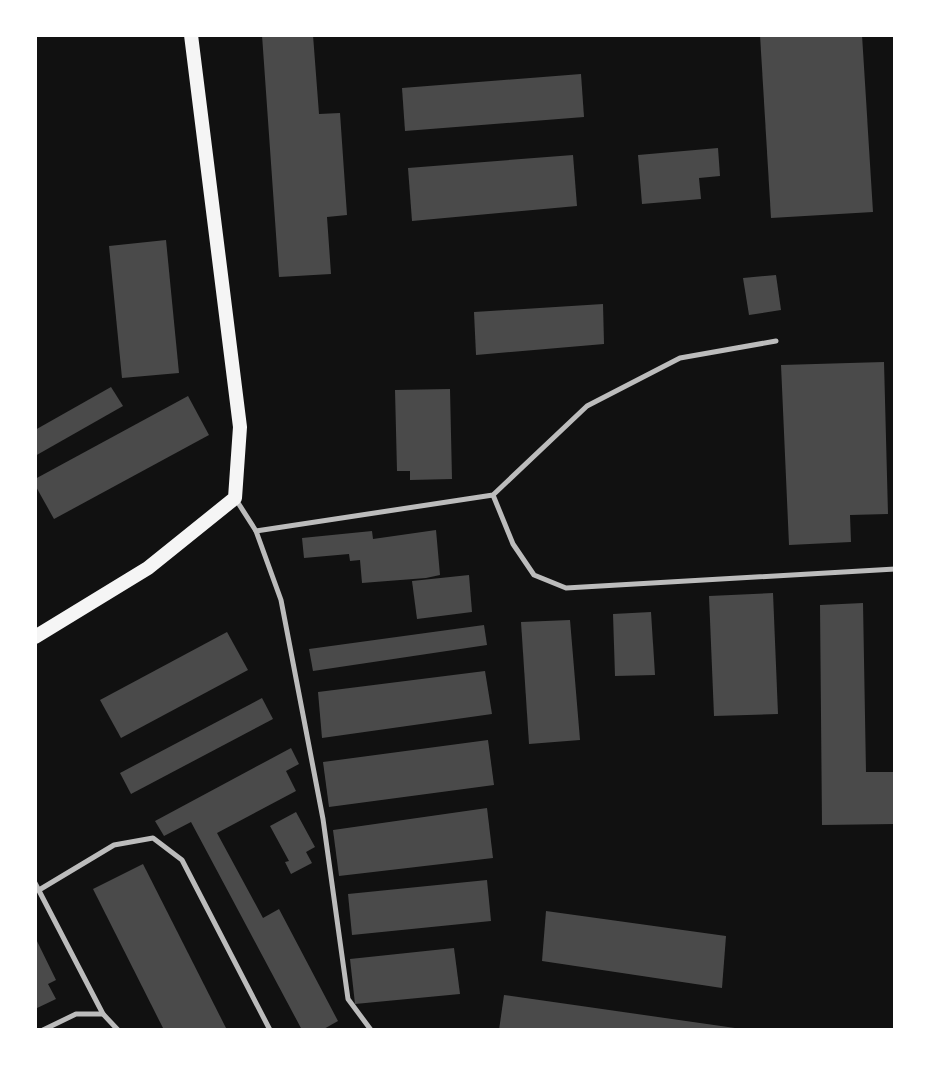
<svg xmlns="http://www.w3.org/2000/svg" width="930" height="1065" viewBox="0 0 930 1065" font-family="'Source Serif 4',serif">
  <rect width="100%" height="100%" fill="#111"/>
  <g fill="#4a4a4a">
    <polygon points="262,35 313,35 319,114 340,113 347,215 327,217 331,274 279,277"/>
    <polygon points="760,35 862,35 873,212 771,218"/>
    <polygon points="581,74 584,117 405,131 402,88"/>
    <polygon points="718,148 720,176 699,178 701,199 642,204 638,155"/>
    <polygon points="573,155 577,206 412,221 408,168"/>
    <polygon points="166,240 179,373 122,378 109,246"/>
    <polygon points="776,275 781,310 749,315 743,278"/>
    <polygon points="603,304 604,344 476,355 474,312"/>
    <polygon points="884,362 888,514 850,515 851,542 789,545 781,365"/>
    <polygon points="111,387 123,406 35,456 35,430"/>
    <polygon points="450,389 452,479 410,480 410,471 397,471 395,390"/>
    <polygon points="188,396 209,435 54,519 35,485 35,479"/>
    <polygon points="436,530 440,575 426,578 362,583 360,560 350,561 349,554 304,558 302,538 372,531 373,539"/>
    <polygon points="469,575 472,612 417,619 412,581"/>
    <polygon points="773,593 778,714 714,716 709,596"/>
    <polygon points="863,603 866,772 894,772 895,824 822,825 820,605"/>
    <polygon points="651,612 655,675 615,676 613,614"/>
    <polygon points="570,620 580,740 529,744 521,622"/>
    <polygon points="484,625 487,645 313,671 309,649"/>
    <polygon points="227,632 248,670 121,738 100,700"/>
    <polygon points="485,671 492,714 322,738 318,692"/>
    <polygon points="262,698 273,719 131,794 120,773"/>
    <polygon points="488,740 494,785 329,807 323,762"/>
    <polygon points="291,748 299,764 286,771 296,791 217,833 263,918 279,909 338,1021 322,1030 302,1030 191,822 164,836 155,821"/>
    <polygon points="487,808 493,858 339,876 333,830"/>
    <polygon points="296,812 315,847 306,852 312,863 291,874 285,862 289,861 270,826"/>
    <polygon points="143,864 227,1030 164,1030 93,889"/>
    <polygon points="487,880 491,921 352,935 348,894"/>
    <polygon points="546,911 726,936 722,988 542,961"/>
    <polygon points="35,937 56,980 48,984 56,999 35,1009"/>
    <polygon points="454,948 460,994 355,1004 350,959"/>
    <polygon points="504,995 735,1028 735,1030 499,1030"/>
  </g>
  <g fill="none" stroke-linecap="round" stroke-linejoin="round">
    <g stroke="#bcbcbc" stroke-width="5">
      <polyline points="493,495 513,544 534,575 566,588 895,569"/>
      <polyline points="235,498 256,531 281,600 323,819 348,999 371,1030"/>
      <polyline points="256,531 493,495 587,406 680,358 776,341"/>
      <polyline points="35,883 103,1014"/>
      <polyline points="39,890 114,845 153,838 182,860 270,1030"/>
      <polyline points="43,1030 76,1014 103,1014 118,1030"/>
    </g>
    <polyline stroke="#f5f5f5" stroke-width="14" points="35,637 148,568 235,498 240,427 191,35"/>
  </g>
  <rect width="930" height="1065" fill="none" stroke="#ffffff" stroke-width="74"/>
</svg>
